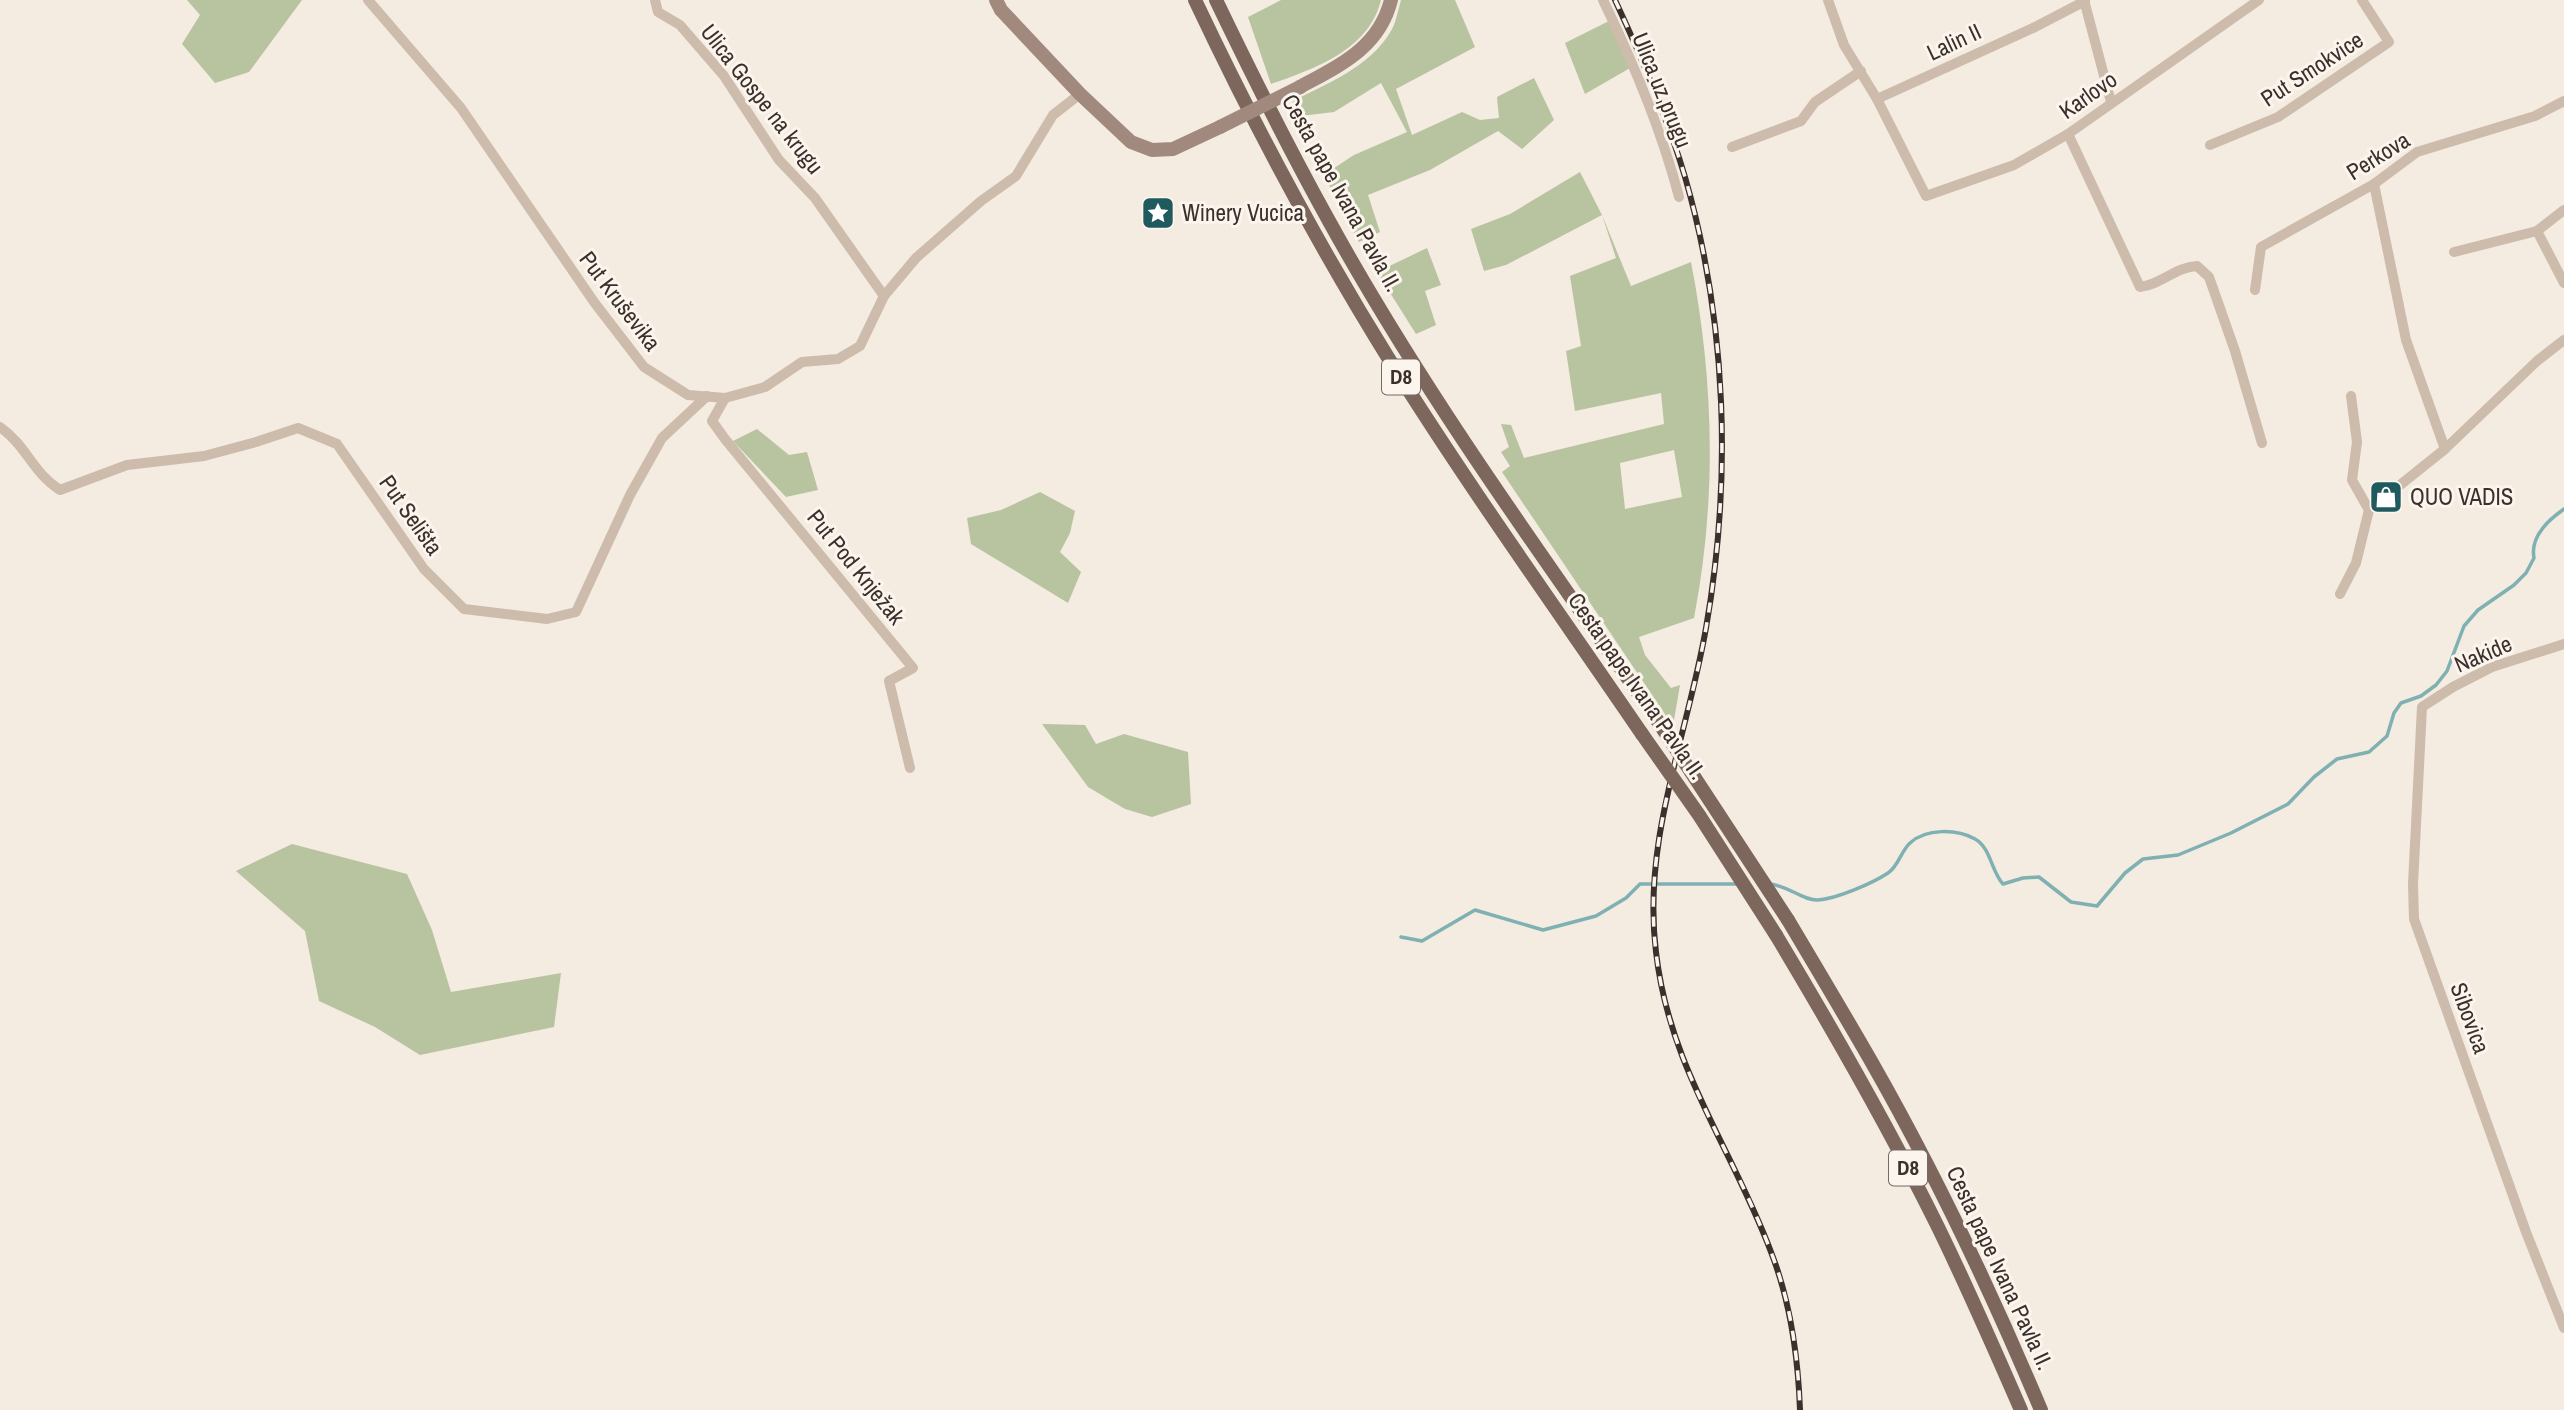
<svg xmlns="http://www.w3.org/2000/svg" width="2564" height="1410" viewBox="0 0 2564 1410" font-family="'Archivo Narrow',sans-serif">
  <rect width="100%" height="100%" fill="#f4ebe1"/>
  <g fill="#b8c4a0" fill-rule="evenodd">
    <polygon points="187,0 302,0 249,72 215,83 182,44 200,15"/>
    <path d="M1281,0h100c-12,50 -67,69 -110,84l-23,-67z"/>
    <path d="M1401,0h54l20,47 -79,42 16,46 50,-23 18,8 19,-2 -2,-21 37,-19 20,42 -32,29 -24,-18 -68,39 -62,25 12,37 -21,10 -32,-61 4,-2 -3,-7 26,-17 53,-23 -26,-49 -47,29 -42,5 -3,-7 4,-9c35,-18 77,-34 98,-70 5,-8 7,-21 10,-31z"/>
    <polygon points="1609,21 1630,68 1585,94 1565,43"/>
    <path d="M1580,172l22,43 29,71 60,-24c23,118 26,237 3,356l-55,19 6,18 26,33 9,-3 -7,41 -171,-254 8,-6 -9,-14 8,-5 -8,-23 10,1 13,33 140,-34 -3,-31 -86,18 -9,-60 15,-5 -11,-70 46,-18 -14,-43 -96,50 -22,6 -13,-42 39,-15zM1674,450l8,47 -57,12 -5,-46z"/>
    <polygon points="1427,248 1441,285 1425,291 1436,325 1416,334 1377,272"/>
    <polygon points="757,429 789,455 807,452 818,490 786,497 733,441"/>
    <polygon points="1040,492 1075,511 1070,533 1060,552 1081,572 1068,603 971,544 967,518 1001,510"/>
    <polygon points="1042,724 1085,725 1096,744 1124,734 1188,752 1191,804 1152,817 1125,809 1088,787"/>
    <polygon points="292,844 407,874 432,930 451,992 561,973 554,1027 420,1055 375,1027 319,1001 305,931 236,871"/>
  </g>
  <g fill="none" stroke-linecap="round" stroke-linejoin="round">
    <g stroke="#7fb0b2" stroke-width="3.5">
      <path d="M1768,884c18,0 35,17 50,16 18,-1 55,-17 70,-27 10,-6 13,-22 22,-30 16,-15 47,-14 65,-4 16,9 16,32 28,45l20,-6 16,-1 32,25 26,4 28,-33 18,-14 35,-4 53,-22 57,-29 26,-27 23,-18 32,-7 18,-16 7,-23 7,-10 20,-7 15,-11 11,-14 17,-45 14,-16 36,-25 12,-12 8,-15c-4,-21 14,-38 30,-49"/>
      <polyline points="1401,937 1422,941 1475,910 1543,930 1596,916 1626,898 1640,884 1739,884"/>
    </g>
    <g stroke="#cdbbac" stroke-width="10">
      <polyline points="368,0 461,108 594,302 644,367 688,395 725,398 765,387 802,362 838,359 860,346 884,296 916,258 981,201 1016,176 1053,115 1080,94"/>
      <polyline points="655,0 658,12 680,25 724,76 779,160 815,198 884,296"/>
      <path d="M1603,0c31,64 58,128 76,197"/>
      <polyline points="1828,0 1844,45 1877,99 1926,196 2014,165 2068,134 2259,0"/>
      <polyline points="2084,0 2111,102"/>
      <polyline points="1877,99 2033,28 2085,1"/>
      <path d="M2068,134l72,153c21,-2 35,-20 57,-21l12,11 26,74 27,92"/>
      <polyline points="2210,145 2278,117 2389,42 2362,0"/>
      <polyline points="1732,147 1801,121 1815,102 1861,71"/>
      <polyline points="2374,184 2406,340 2445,449"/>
      <polyline points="2537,231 2564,283"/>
      <polyline points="2454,252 2537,231 2564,210"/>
      <polyline points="2255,290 2261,247 2374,184 2417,152 2535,116 2564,101"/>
      <polyline points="2351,396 2357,442 2352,480 2369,510"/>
      <polyline points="725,398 712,421 725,439 913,668 889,681 910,768"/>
      <path d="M0,427c27,19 32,45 60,63l67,-25 77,-9 52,-14 42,-14 39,16 87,125 40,40 83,10 29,-7 54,-117 32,-57 45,-42"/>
      <polyline points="2340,594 2356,563 2369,510 2445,449 2537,361 2564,340"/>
      <polyline points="2564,644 2492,667 2453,687 2422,707 2413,884 2414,919 2526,1232 2564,1328"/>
    </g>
    <g stroke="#a18a7d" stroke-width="14">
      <polyline points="996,0 1001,10 1080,94 1131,142 1152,150 1173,149 1220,127"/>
      <path d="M1300,87c40,-22 79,-39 91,-87"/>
    </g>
    <g stroke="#7d675c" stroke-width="14">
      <path d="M1195,0c59,125 124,247 197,364 79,126 166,247 250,370"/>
      <path d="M1216,0c36,75 73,149 113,221 96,174 214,336 328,499"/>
      <path d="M1788,920c28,47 56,94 83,141 64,112 120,230 170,349"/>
      <path d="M1776,935c57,95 112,191 161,290 30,61 57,123 84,185"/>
    </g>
    <defs>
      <path id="rail" d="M1615,0c27,58 52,116 70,177 42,145 47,303 21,451 -19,109 -64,212 -50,324 13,115 76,196 115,300 20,51 27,104 29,158"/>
    </defs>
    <use href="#rail" stroke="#3b302b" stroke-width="6"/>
    <use href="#rail" stroke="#fbf5ee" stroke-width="3.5" stroke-dasharray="10" stroke-linecap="butt"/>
    <polyline stroke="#a18a7d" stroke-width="14" points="1220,127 1300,87"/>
    <g stroke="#7d675c" stroke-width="14">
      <polyline points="1657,720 1788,920"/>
      <polyline points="1642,734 1699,815 1776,935"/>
    </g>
  </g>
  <defs>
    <symbol id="sight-square" viewBox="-11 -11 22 22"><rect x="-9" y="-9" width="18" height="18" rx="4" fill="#1f5a5e" stroke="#fbf5ee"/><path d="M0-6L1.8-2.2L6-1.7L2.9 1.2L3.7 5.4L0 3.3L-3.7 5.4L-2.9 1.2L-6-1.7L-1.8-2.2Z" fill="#fff"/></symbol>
    <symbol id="shop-square" viewBox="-11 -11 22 22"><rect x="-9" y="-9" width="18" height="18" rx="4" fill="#1f5a5e" stroke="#fbf5ee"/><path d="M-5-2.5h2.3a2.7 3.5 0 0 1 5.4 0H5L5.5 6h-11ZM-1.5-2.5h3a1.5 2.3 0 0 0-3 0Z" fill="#fff"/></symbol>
  </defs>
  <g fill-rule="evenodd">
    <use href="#sight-square" x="1139" y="194" width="38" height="38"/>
    <use href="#shop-square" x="2367" y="478" width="38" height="38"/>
  </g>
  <g text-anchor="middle" stroke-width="6" stroke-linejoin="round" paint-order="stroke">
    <g fill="#fbf5ee" stroke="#756b66" stroke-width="2">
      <rect x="1382" y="359.5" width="38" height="35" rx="5"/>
      <rect x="1889" y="1150.5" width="38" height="35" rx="5"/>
    </g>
    <g font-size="21" font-weight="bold" fill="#3b302b">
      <text x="1401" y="384">D8</text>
      <text x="1908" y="1175">D8</text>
    </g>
    <g font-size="23" fill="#3b302b" stroke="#fbf5ee">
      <text transform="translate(1954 42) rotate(-25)" y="8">Lalin II</text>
      <text transform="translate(2312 69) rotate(-33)" y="8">Put Smokvice</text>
      <text transform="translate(1662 90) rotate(68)" y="8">Ulica uz prugu</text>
      <text transform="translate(2088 95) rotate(-35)" y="8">Karlovo</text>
      <text transform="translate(762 99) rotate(52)" y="8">Ulica Gospe na krugu</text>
      <text transform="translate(2378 156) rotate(-32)" y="8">Perkova</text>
      <text transform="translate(1342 193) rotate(61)" y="8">Cesta pape Ivana Pavla II.</text>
      <text transform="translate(620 301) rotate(53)" y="8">Put Kruševika</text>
      <text transform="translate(411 515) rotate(55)" y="8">Put Selišta</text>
      <text transform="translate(856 567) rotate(51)" y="8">Put Pod Knježak</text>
      <text transform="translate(2483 654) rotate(-23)" y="8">Nakide</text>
      <text transform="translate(1637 686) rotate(55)" y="8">Cesta pape Ivana Pavla II.</text>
      <text transform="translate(2470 1018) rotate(70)" y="8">Sibovica</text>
      <text transform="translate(2000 1268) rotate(65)" y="8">Cesta pape Ivana Pavla II.</text>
    </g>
    <g font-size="23" fill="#3b302b" stroke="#fbf5ee" text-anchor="start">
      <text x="1182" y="221">Winery Vucica</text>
      <text x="2410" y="505">QUO VADIS</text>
    </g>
  </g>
</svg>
